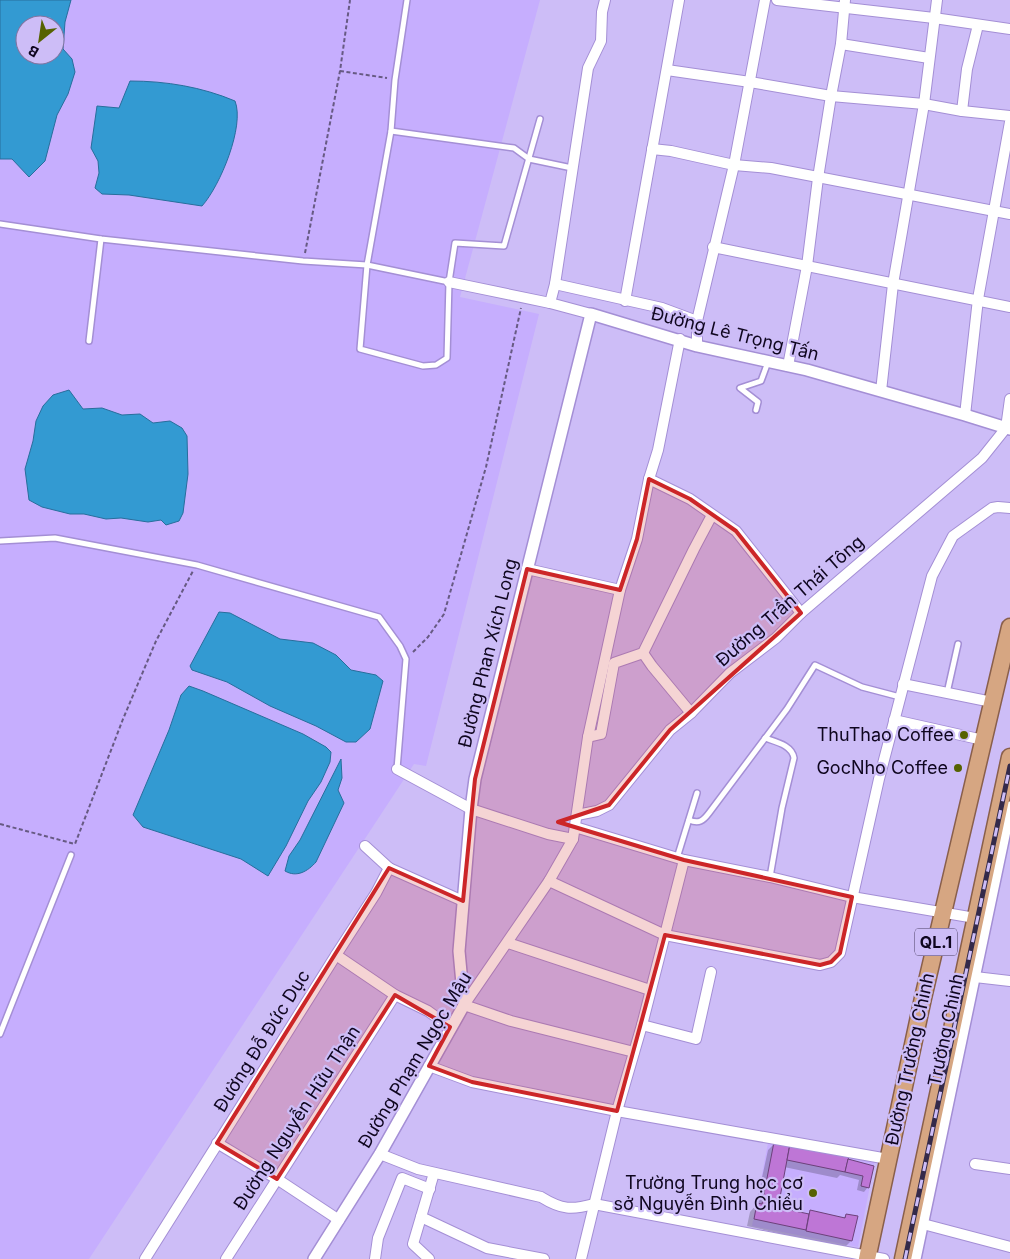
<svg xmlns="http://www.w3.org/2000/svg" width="1010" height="1259" viewBox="0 0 1010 1259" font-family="Inter,sans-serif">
  <rect width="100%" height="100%" fill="#cdbdf7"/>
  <g fill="#c6aefe" fill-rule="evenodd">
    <path d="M0,0h540l-80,297 79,17 -113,452 -12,-2 -325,495h-89zM25,25h30v30h-30z"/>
    <polygon points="769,1138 875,1160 858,1247 752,1226"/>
  </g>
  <g fill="#339ad2" stroke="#286e9c" fill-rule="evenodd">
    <path d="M0,0h71l-6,22 -2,27 9,10 3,13 -7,22 -11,21 -12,46 -16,16 -17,-18h-12zM25,25h30v30h-30z"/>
    <path d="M130,81c36,0 72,6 105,20 10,25 -15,85 -33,105l-73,-11 -27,-1 -7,-6 4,-15 -1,-12 -7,-13 6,-42 22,2z"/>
    <polygon points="69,390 83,409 102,408 122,415 140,414 153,423 170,421 182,428 187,436 188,474 183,513 179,521 166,525 161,520 148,522 121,518 106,519 84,514 70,514 42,507 29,500 25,469 33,441 36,421 43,406 53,395"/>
    <polygon points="219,612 230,613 280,639 313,643 336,655 351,670 376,675 383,681 370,729 356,742 346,742 316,726 270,706 227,682 192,670 190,666"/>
    <polygon points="189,686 203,691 303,734 326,747 331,752 330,762 321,782 308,801 286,846 268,876 241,859 143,827 133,815 169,730 181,695"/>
    <path d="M341,759l1,19 -4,12 6,13 -28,59c-8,9 -19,16 -31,9l4,-15 11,-16z"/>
  </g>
  <polygon fill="#0003" points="775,1143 873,1166 868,1187 864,1192 857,1190 859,1180 840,1175 837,1178 784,1167 777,1209 807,1215 811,1211 843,1218 847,1215 856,1217 851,1241 844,1248 747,1226 750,1212 756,1205 768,1150"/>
  <g fill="#be76d6" stroke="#6c417a">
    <polygon points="774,1142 790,1144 778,1208 762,1204"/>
    <polygon points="790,1144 849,1156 845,1172 787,1160"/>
    <polygon points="848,1159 874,1166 869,1188 861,1186 863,1176 845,1172"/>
    <polygon points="757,1203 809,1214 806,1230 754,1219"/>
    <polygon points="810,1210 845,1218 846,1214 858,1216 852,1241 806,1231"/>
  </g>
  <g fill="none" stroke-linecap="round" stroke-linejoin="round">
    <defs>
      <g id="service">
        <polyline points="407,0 395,80 391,131 367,265 360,349 423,366 436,365 447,358 449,282 455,243 504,246 540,119"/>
        <polyline points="391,131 514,148 529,159 572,168"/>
        <polyline points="0,224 101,239 303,261 367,265 449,282"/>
        <polyline points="89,341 101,239"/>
        <polyline points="756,410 758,402 740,388 761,381 768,362"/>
        <polyline points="0,541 55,538 197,565 379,617 400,646 406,659 397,769"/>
        <polyline points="947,693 958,644"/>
        <path d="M765,738c11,4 27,7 29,20l-12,50 -12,69"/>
        <path d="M689,820c10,4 14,1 20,-7l78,-104 28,-44 47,22 38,10"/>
        <polyline points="677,858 697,793"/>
        <polyline points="0,1034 71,855"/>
      </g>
      <g id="minor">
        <polyline points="777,0 934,18 1010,29"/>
        <polyline points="841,44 929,58"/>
        <polyline points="667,70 750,82 831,96 924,104 962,111 1010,116"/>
        <polyline points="962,111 967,69 978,25"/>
        <polyline points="652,149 671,151 734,165 771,168 1010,214"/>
        <polyline points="713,247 1010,307"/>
        <polyline points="449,282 550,303 591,314"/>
        <polyline points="555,284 662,308 697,321"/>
        <polyline points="625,301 679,0"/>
        <polyline points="550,303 555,284 588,68 601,41 602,12 605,0"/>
        <polyline points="697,346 697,321 734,165 765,0"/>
        <polyline points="788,366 807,266 818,178 831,96 841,44 845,0"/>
        <polyline points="881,391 893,284 924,104 937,0"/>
        <polyline points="965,415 978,299 1010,122"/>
        <polyline points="649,479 690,499 736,531 801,613"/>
        <polyline points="527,569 620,590"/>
        <polyline points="643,653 652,666 691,713"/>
        <polyline points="903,684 992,702"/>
        <polyline points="894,720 983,740"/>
        <polyline points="588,737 601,734 614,663 643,653 694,549 712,515"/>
        <polyline points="397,769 471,809 548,834 573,839"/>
        <polyline points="577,815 597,811 609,805 670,730 691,713 730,673 776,638 801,613 982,458 1006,428 1010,399"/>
        <polyline points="575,827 684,860 770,877 852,897 975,918"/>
        <polyline points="389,868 463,901"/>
        <polyline points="549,881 665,935 820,965 831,962 840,953 879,779 932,576 953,536 992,508 998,507 1010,508"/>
        <polyline points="508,943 650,990"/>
        <polyline points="336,955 395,995 428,1011 450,1027"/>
        <polyline points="975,977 1010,981"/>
        <polyline points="642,1025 696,1039 711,972"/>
        <polyline points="634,1052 511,1021 464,1005 549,881 573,839 588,737 620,590 637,539 649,479 658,450 680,339"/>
        <polyline points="429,1066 472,1082 617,1111 888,1159"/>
        <polyline points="217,1143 277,1179 339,1220"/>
        <path d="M380,1154l38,15 123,28c21,13 31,13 53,7l290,55"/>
        <polyline points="975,1164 1010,1169"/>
        <polyline points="421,1217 487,1248 544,1259"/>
        <polyline points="923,1224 1010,1247"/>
        <polyline points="145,1259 336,955 376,893 389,868 365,846"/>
        <polyline points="226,1259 395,995"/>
        <polyline points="375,1259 378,1238 402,1178 430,1189"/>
        <polyline points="429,1259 413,1244 434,1173"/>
        <polyline points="581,1259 617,1111 642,1025 684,860"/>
      </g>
      <g id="tertiary">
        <polyline points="314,1259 380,1154 464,1005 459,951 471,809 475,779 591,314 697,346 807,370 965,415 1010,429"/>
        <polyline points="915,1259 1010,807"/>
      </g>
      <g id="trunk">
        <polyline points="867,1259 923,998 1010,627"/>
        <polyline points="903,1259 1010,757"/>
      </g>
    </defs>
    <use href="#service" stroke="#a48fd5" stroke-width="8"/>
    <use href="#minor" stroke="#a48fd5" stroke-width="12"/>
    <use href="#tertiary" stroke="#a48fd5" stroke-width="14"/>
    <use href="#trunk" stroke="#895f4b" stroke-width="19"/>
    <g stroke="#675a83" stroke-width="2" stroke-dasharray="4 2.5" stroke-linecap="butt">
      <polyline points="340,71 387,78"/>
      <polyline points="305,253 340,71 350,0"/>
      <polyline points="413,652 428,637 444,614 486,467 521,308"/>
      <polyline points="0,824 75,844 123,719 156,641 193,571"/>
    </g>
    <use href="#service" stroke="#fff" stroke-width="5"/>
    <use href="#minor" stroke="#fff" stroke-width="10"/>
    <use href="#tertiary" stroke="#fff" stroke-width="11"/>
    <use href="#trunk" stroke="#d6a682" stroke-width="16"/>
    <defs>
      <polyline id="rail" points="905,1259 1010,766"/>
    </defs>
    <use href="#rail" stroke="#342a4a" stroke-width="5"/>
    <use href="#rail" stroke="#cdbdf7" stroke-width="3" stroke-dasharray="9" stroke-linecap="butt"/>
  </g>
  <path fill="#cc2628" fill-opacity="0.2" stroke="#cc2628" stroke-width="4" stroke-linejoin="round" d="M649,479l41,20 46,32 65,82 -131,117 -61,75 -51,17 126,38 168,37 -12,56 -9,9 -11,3 -155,-30 -48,176 -145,-29 -43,-16 21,-39 -55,-32 -118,184 -60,-36 172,-275 74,33 12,-122 52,-210 93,21 17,-51z"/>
  <g fill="#566201" stroke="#cdbdf7" stroke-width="2">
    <circle cx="964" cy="735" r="5"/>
    <circle cx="958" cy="768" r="5"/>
    <circle cx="813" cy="1193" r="5"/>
  </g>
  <g text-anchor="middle" stroke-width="4.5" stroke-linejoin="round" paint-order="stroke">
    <rect fill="#cdbdf7" stroke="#483d60" stroke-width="1" x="915" y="928.5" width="42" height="27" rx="4"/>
    <g font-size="16" font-weight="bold" fill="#0f061f">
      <text x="936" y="948">QL.1</text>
    </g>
    <g font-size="18" fill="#0f061f" stroke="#cdbdf7">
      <text transform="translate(735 334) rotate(14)" y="6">Đường Lê Trọng Tấn</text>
      <text transform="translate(790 601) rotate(-41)" y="6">Đường Trần Thái Tông</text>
      <text transform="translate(488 653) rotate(-76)" y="6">Đường Phan Xích Long</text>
      <text transform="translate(946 1030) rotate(-78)" y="6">Trường Chinh</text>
      <text transform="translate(262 1041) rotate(-58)" y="6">Đường Đỗ Đức Dục</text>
      <text transform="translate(910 1059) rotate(-78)" y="6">Đường Trường Chinh</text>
      <text transform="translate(415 1060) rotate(-59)" y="6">Đường Phạm Ngọc Mậu</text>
      <text transform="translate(297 1118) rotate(-57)" y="6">Đường Nguyễn Hữu Thận</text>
    </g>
    <g font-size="18" fill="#0f061f" stroke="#cdbdf7" text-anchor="end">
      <text x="954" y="741">ThuThao Coffee</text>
      <text x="948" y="774">GocNho Coffee</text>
      <text x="803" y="1189">Trường Trung học cơ<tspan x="803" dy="21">sở Nguyễn Đình Chiểu</tspan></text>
    </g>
  </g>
  <g transform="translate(40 40) rotate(210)"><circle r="24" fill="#cdbdf7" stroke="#8174a1"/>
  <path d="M0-4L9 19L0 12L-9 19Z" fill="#566201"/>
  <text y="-8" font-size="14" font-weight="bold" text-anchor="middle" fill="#0f061f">B</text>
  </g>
</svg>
